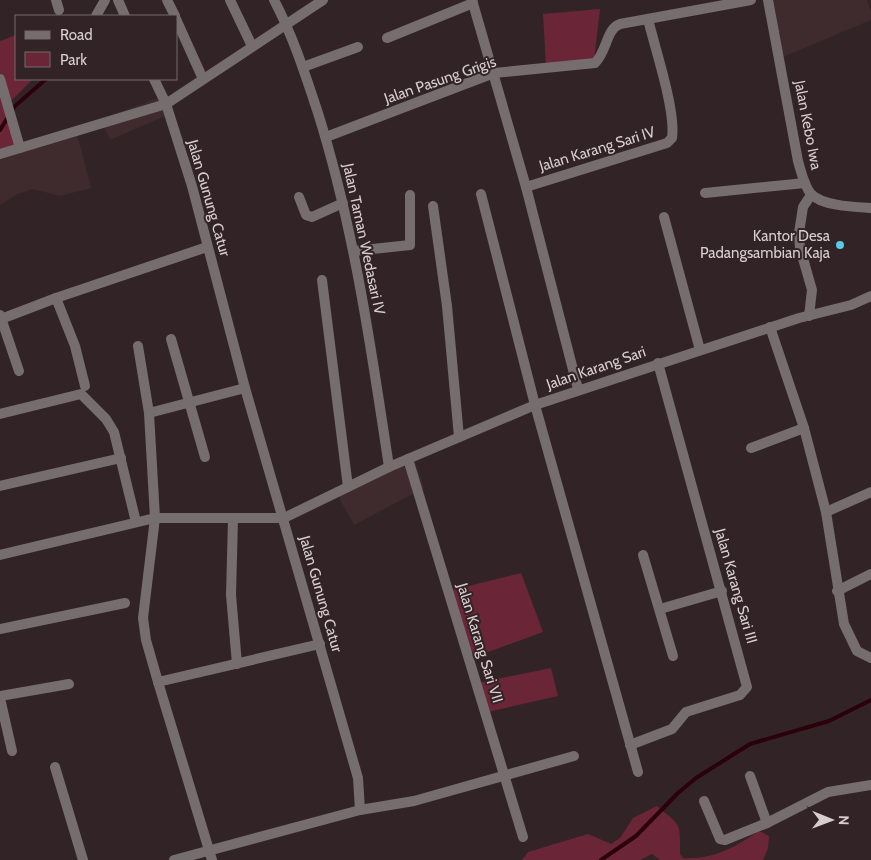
<svg xmlns="http://www.w3.org/2000/svg" width="871" height="860" viewBox="0 0 871 860" font-family="Cabin,sans-serif">
  <rect width="100%" height="100%" fill="#322426"/>
  <g fill="#3f2a2d">
    <polygon points="766,0 867,0 871,11 871,20 778,59"/>
    <polygon points="158,98 165,116 110,140 101,119"/>
    <polygon points="75,126 91,188 60,196 33,189 17,194 0,205 0,155"/>
    <polygon points="415,461 424,488 354,525 337,494"/>
  </g>
  <g fill="#6a2636">
    <polygon points="600,9 594,60 546,67 543,14"/>
    <polygon points="16,35 16,79 33,79 7,105 16,149 0,155 0,41"/>
    <polygon points="521,573 543,632 471,658 444,592"/>
    <polygon points="551,668 558,696 483,713 477,683"/>
    <path d="M657,806c25,21 23,16 23,48l3,4c30,2 52,-11 76,-27l10,5 -1,12 -5,12h-103l-8,-6 -12,6h-118l6,-8 60,-18 23,10 9,-6 13,-20z"/>
  </g>
  <g fill="none" stroke-linecap="round" stroke-linejoin="round">
    <g stroke="#2b000b" stroke-width="4">
      <polyline points="0,130 15,106 46,79"/>
      <polyline points="601,860 636,836 678,793 696,778 750,744 829,721 871,700"/>
    </g>
    <g stroke="#756d6e" stroke-width="10">
      <polyline points="56,0 59,10"/>
      <polyline points="167,0 175,16"/>
      <polyline points="230,0 252,46"/>
      <path d="M274,0c19,36 31,74 44,113 36,115 53,234 71,354"/>
      <polyline points="472,0 526,187 578,389"/>
      <polyline points="96,16 105,0"/>
      <polyline points="176,19 203,79"/>
      <polyline points="387,38 473,3"/>
      <polyline points="303,67 358,47"/>
      <polyline points="0,79 20,148"/>
      <path d="M326,137l168,-64 101,-10c12,-11 11,-34 25,-39l131,-24"/>
      <polyline points="0,154 166,104 323,0"/>
      <path d="M526,187l141,-44 5,-5c4,-28 -17,-89 -24,-119"/>
      <polyline points="705,193 805,183"/>
      <polyline points="481,194 535,405 638,772"/>
      <polyline points="299,197 306,215 312,217 343,203"/>
      <polyline points="433,206 447,306 459,437"/>
      <polyline points="664,217 700,350"/>
      <polyline points="354,251 410,245 410,195"/>
      <polyline points="322,280 348,487"/>
      <polyline points="56,298 75,346 85,386"/>
      <polyline points="0,315 19,371"/>
      <polyline points="809,316 812,290 800,248 799,233 803,207 811,195"/>
      <polyline points="1,319 56,298 207,247"/>
      <polyline points="770,327 804,428 826,512 844,624 857,651 871,658"/>
      <polyline points="171,339 205,457"/>
      <polyline points="138,346 149,413 155,518 143,618 146,640 158,682 212,860"/>
      <polyline points="149,413 245,388"/>
      <polyline points="0,414 81,394 106,419 114,432 136,522"/>
      <polyline points="751,448 804,428"/>
      <polyline points="408,459 523,837"/>
      <polyline points="0,486 121,458"/>
      <polyline points="826,512 871,492"/>
      <polyline points="233,519 231,595 237,664"/>
      <polyline points="0,555 155,518 284,518 389,467 535,405 799,318 851,305 871,296"/>
      <polyline points="643,555 673,656"/>
      <polyline points="837,591 871,574"/>
      <polyline points="660,609 722,591"/>
      <polyline points="0,629 125,603"/>
      <polyline points="158,682 320,644"/>
      <polyline points="0,696 69,684"/>
      <polyline points="0,698 12,751"/>
      <polyline points="630,745 672,729 686,712 740,695 747,687 658,363"/>
      <polyline points="55,767 83,860"/>
      <polyline points="750,776 767,823"/>
      <polyline points="704,801 720,839 725,840 767,823 828,792 871,785"/>
      <polyline points="360,810 414,801 574,756"/>
    </g>
    <g stroke="#756d6e" stroke-width="10">
      <polyline points="118,0 125,16"/>
      <path d="M768,0l30,161c3,10 6,25 13,33 11,12 44,13 60,14"/>
      <polyline points="154,79 166,104 192,186 245,388 358,778 360,810 174,860"/>
    </g>
  </g>
  <circle fill="#5bc8e7" stroke="#322426" stroke-width="2" cx="840" cy="245" r="5"/>
  <g text-anchor="middle" stroke-width="4" stroke-linejoin="round" paint-order="stroke">
    <g font-size="15" fill="#d8ced0" stroke="#322426">
      <text transform="translate(440 80) rotate(-19)" y="5">Jalan Pasung Grigis</text>
      <text transform="translate(808 125) rotate(79)" y="5">Jalan Kebo Iwa</text>
      <text transform="translate(597 149) rotate(-17)" y="5">Jalan Karang Sari IV</text>
      <text transform="translate(209 198) rotate(74)" y="5">Jalan Gunung Catur</text>
      <text transform="translate(364 239) rotate(78)" y="5">Jalan Taman Wedasari IV</text>
      <text transform="translate(596 368) rotate(-19)" y="5">Jalan Karang Sari</text>
      <text transform="translate(736 586) rotate(74)" y="5">Jalan Karang Sari III</text>
      <text transform="translate(321 594) rotate(74)" y="5">Jalan Gunung Catur</text>
      <text transform="translate(480 643) rotate(73)" y="5">Jalan Karang Sari VII</text>
    </g>
    <g font-size="15" fill="#d8ced0" stroke="#322426" text-anchor="end">
      <text x="830" y="241">Kantor Desa<tspan x="830" dy="17">Padangsambian Kaja</tspan></text>
    </g>
  </g>
  <rect x="15" y="15" width="162" height="65" fill="#322426" stroke="#74686a"/>
  <rect x="25" y="31" width="25" height="8" fill="#756d6e" stroke="#74686a"/>
  <text x="60" y="40" font-size="15" fill="#d8ced0">Road</text>
  <rect x="25" y="52" width="25" height="15" fill="#6a2636" stroke="#74686a"/>
  <text x="60" y="65" font-size="15" fill="#d8ced0">Park</text>
  <g transform="translate(831 820) rotate(91)" stroke="#322426" stroke-width="4" paint-order="stroke">
  <path d="M0-4L9 19L0 12L-9 19Z" fill="#d8ced0"/>
  <text y="-8" font-size="14" font-weight="bold" text-anchor="middle" fill="#d8ced0">N</text>
  </g>
</svg>
